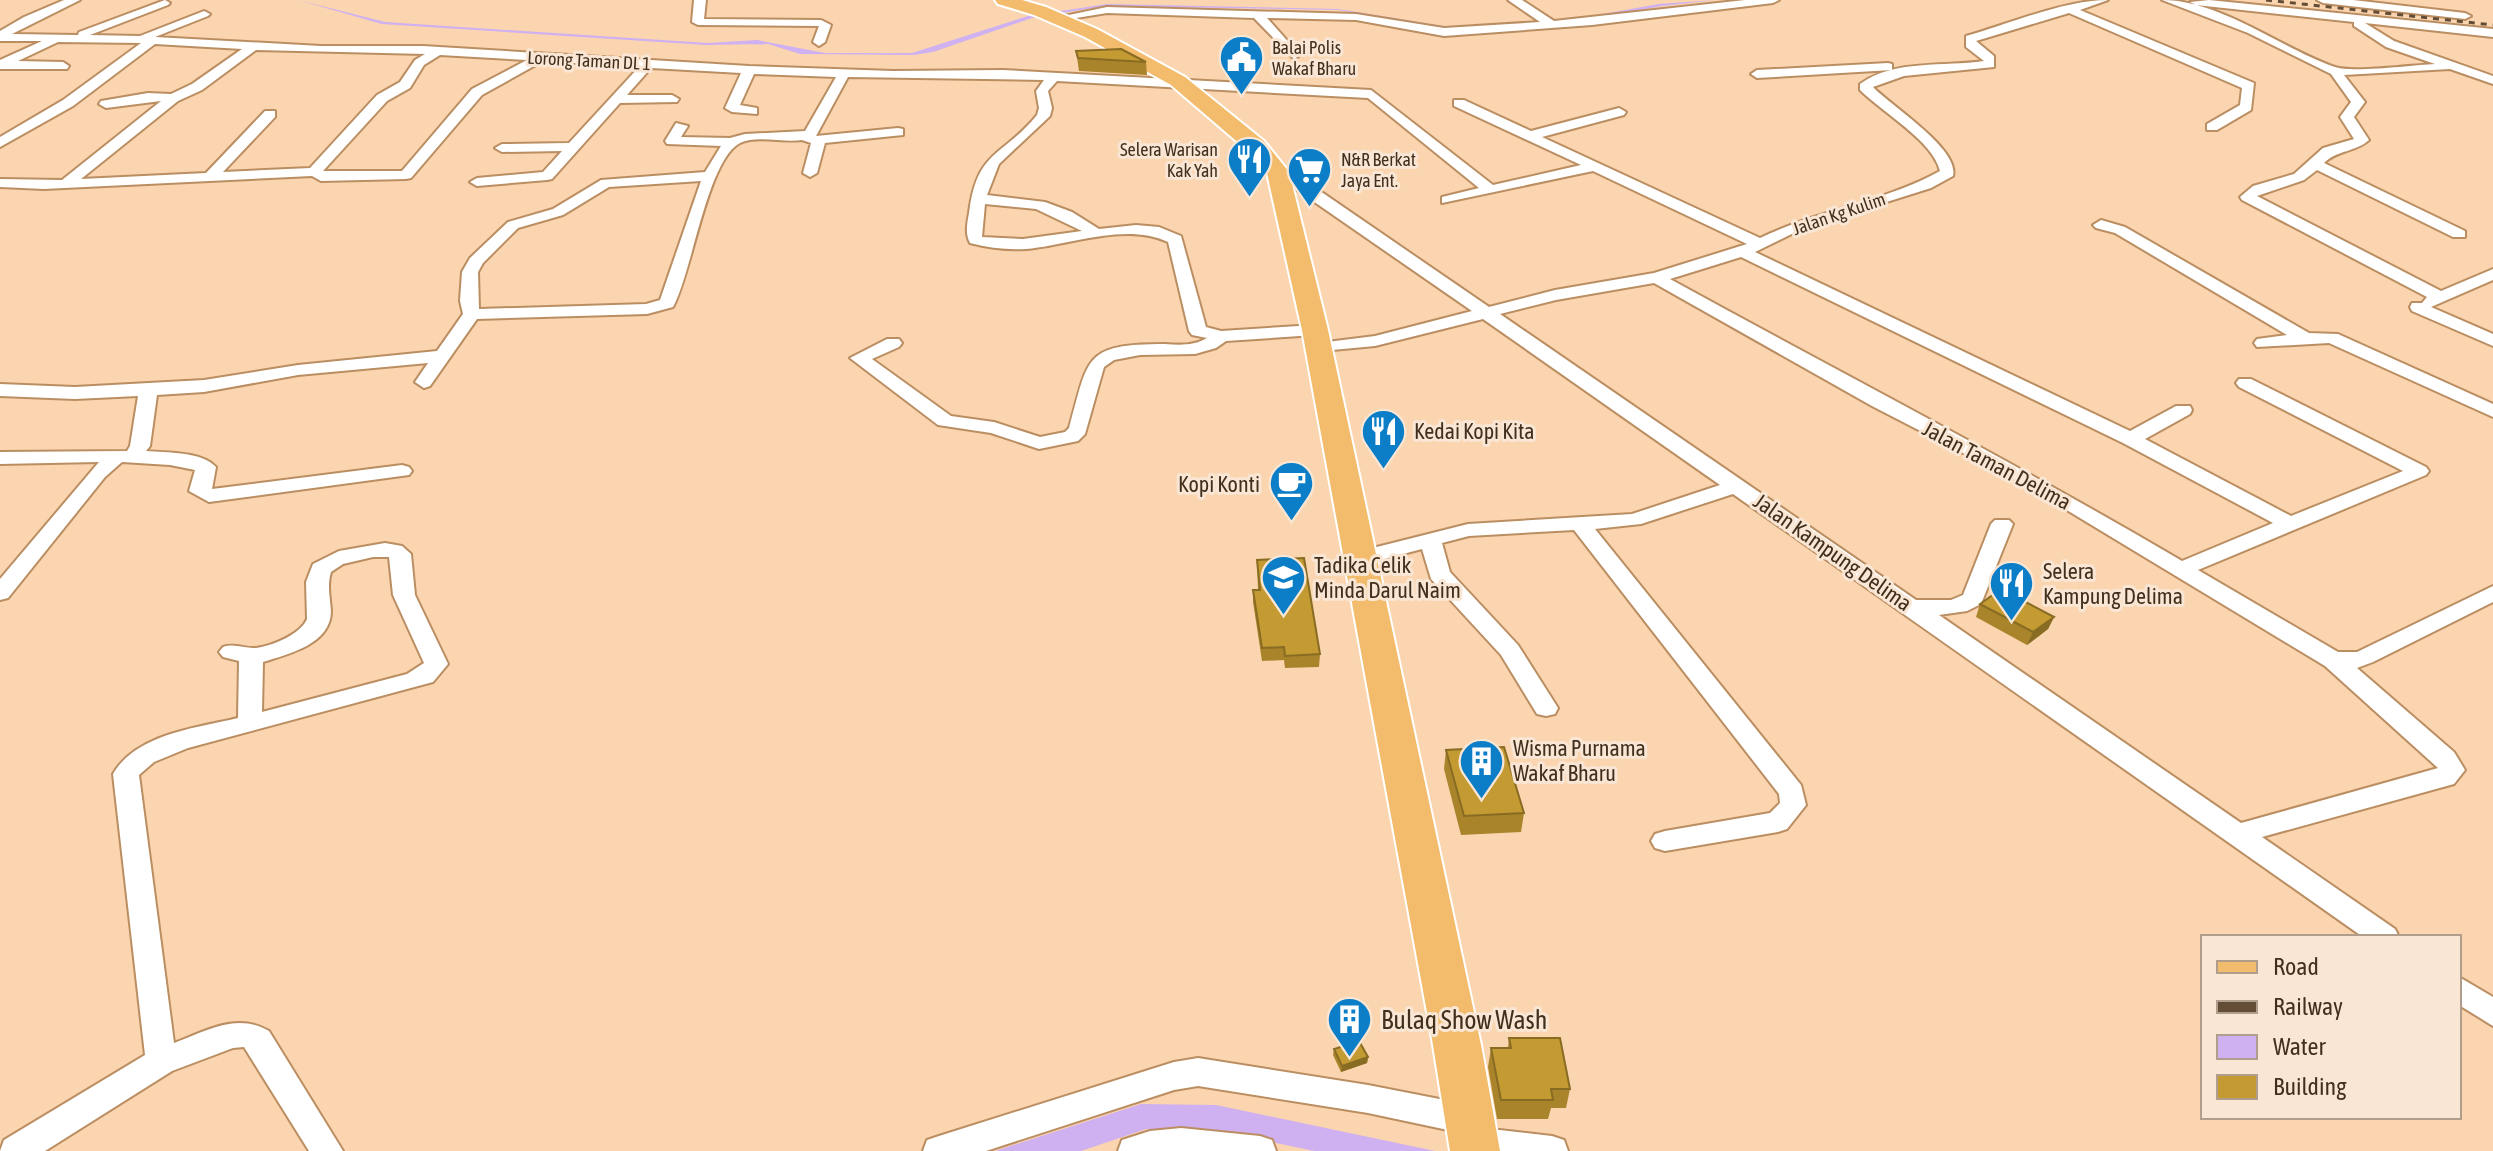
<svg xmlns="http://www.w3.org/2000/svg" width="2493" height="1151" viewBox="0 0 2493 1151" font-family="'Asap Condensed',sans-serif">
  <rect width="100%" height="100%" fill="#fbd5b0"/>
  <g fill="#cfb0f1">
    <polygon points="298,0 385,22 708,43 757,40 825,53 912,53 1028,16 1107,4 1338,9 1450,27 1580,18 1659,4 1716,0 1662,6 1584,20 1451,28 1338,10 1105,6 1032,18 933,52 914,55 800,54 768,44 706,45 382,24"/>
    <polygon points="1141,1104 1216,1105 1435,1151 1314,1151 1208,1129 1146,1129 1081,1151 995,1151"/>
  </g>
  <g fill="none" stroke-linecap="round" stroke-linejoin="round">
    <defs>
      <g id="minor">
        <path d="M64,0h16l-68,34 66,1 1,-3 86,-32 5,3 -2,2 -78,30 50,1 64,-25 6,3 -2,2 -53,21 166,9h102l326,20 144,5 110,-1 368,20 122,95 88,-20 -127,-59v-6h10l67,31 88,-23 7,4 -2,3 -82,22 218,101c58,-28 124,-36 180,-67 -7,-30 -58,-59 -80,-81v-6c34,-25 84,-17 124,-23l-18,-14v-11c43,-12 98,-36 142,-36l-28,10 174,73 -3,27 -34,20h-10v-6l33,-19 2,-17 -173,-75 -93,28 18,15v11l-90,9 -31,11c18,19 87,62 80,89l-22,12 -127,40 -49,24 375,179 46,-25h14l2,4 -2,4 -45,25 146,77 112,-45 -164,-84 -3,-4 3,-4h12l175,88 3,4 -3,4 -228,95 140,82h19l136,-66v16l-120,60 -16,6 97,84 11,18 -11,14 -192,53 133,92 4,8h-36l-630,-443 -92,30 -46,5 206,256 5,20 -19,24 -9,3 -113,19 -10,-3 -4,-7 4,-7 10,-3 105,-18 10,-10 -1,-9 -205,-264 -105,6 -27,7 8,29 68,73 40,63 -3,6 -9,2 -9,-2 -36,-59 -70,-76 -9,-30 -61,16 -11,-7 3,-5 115,-29 164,-10 88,-29 -237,-166 -108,27 -64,6 -3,-4 3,-4 64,-8 97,-25 -201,-139 7,-4 26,12 185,127 66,-17 99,-17 93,-29 -154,-73 -151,32v-6l37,-9 -111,-90 -311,-17 -9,10 4,17 -2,8 -51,48 -12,31 58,7 27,10 27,17 37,-4 23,2 22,9 25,91 15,4 94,-6 9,5 -9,5 -89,6 -10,7 -21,6 -55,1 -26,5 -10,7 -19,67 -7,7 -39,8 -48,-16 -53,-8 -88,-67 37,-19h12l3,4 -3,4 -27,12 79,57 43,6 46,15 25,-5 4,-4c20,-71 14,-84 96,-84 14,1 29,2 42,-6l-15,-3 -3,-4 -21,-89c-42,-20 -98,3 -142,7 -19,1 -37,-1 -56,-6 -5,-9 -3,-19 -1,-30 8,-64 34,-56 68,-98l2,-7 -3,-17 8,-11 -196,-3 -32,59 82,-8 5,1v6l-78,8 -8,30 -7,4 -7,-4 8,-30 -9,-3c-18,3 -46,-5 -62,3 -33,17 -48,130 -67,164l-26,7 -170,5 -47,67 -6,2 -9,-6 13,-19 -130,12 -94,17 -47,3 -7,51 -4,5c21,2 55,0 70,16l-4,22 190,-24 7,2 3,4 -3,4 -200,27 -20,-11 6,-21 -25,-5 -48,-3 -17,15 -97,121 -8,2v-21l99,-117 -99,2v-12l127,-1 3,-5 8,-50 -63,3 -75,-3v-12l75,3 129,-7 94,-15 139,-14 26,-37 -3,-13 2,-29 8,-14 38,-36 45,-13 48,-29 104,-8 16,-26 -54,-2 -2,-3 11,-18 12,3 -7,11 49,1 15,-4 60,-3 31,-54 -82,-3 -14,31 17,3v6l-25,-2 -7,-4 16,-35 -90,-5 -24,27h45l7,4 -2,3 -57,1 -68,76 -5,1 -70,6 -7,-4 7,-4 66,-6 19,-21 -60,1 -7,-4 7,-4 67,-1 70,-76 -96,-6 -61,34 -71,83 -5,1 -85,2 -9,-5 -268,13 -44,-2v-8l62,1 99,-79 -55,7 -7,-4 2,-3 47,-8 23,1 21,-10 50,-35 -87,-5 -82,62 -73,41v-10l63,-37 78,-57 -83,-1 -40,19 45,1 6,4 -2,3h-67v-9l42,-19h-42v-10l24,-14zM256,50l169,4 -10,6 -15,22 -23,13 -67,73 -87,4 52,-55v-6h-10l-59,62 -125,6 97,-78 24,-11zM440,55l87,5 -55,29 -70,82h-79l64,-70 23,-13 14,-23zM701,181l-41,119 -14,4 -167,5 -1,-37 5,-9 35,-35 45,-13 46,-28zM985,204l51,5 46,22 -59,8 -41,-2zM1741,257l382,186 150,80 -91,38c-168,-99 -341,-188 -512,-282zM1654,283l218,123 155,80 298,180 113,102 -197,55 -302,-208 28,-4 14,-7 32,-80 -4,-4h-14l-4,4 -28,71 -12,5h-35l-416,-286 56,-14z"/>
        <polygon points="694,0 706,0 704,19 821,20 831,25 825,42 819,46 813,42 819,26 698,25 692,22"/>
        <polygon points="1508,0 1522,0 1554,21 1745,0 1779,0 1773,3 1592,25 1444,36 1356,20 1267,18 1300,55 1294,59 1254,18 1107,13 1070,19 1064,16 1107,7 1356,14 1444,28 1540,22"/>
        <path d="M2162,0c59,0 120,49 173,67 18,6 78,-2 100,-3l-49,-17 -32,-21v-4l-158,-17 -6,-3 19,-2 284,29v8l-128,-14 29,18 99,35v8l-43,-15 -106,6 21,27 -11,15 15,23c-13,12 -32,10 -45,23l141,68v6h-12l-136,-67 -13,10 -47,16 184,95 52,-22v11l-62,27 62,27v12l-81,-35 -2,-4 2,-4h10l5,-6 -185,-97 -2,-3 13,-11 41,-12 29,-26 31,-9 -14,-22 11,-15 -20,-28 -83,-41z"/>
        <polygon points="2317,0 2353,0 2465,13 2471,16 2465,19 2323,3"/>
        <polygon points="1888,63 1892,64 1892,70 1757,78 1751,74 1757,70"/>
        <polygon points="2101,220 2125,227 2309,333 2338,334 2493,404 2493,417 2329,343 2257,347 2254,343 2257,339 2287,335 2115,233 2096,228 2093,225"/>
        <path d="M385,543l17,3 9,8 4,41 33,69 -15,18 -245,66 -34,14 -15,13 35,268c32,-12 63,-31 95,-12l74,120h-34l-65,-104 -11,1 -61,23 -127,80h-45l4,-11 141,-85 -32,-281c23,-40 83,-46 125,-56l1,-57 -16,-4 -4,-5 4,-5c12,-4 22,2 33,1 16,-2 45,-14 51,-29l-1,-37 7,-18 26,-13zM373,557h16l4,38 31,68 -17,11 -145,38 1,-50c26,-8 68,-18 68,-51 -1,-14 -4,-26 0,-39l12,-8z"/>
        <polygon points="2459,977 2493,997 2493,1026 2459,1005"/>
        <polygon points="1198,1058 1368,1085 1470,1105 1481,1110 1486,1120 1482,1128 1552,1136 1564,1140 1568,1151 1462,1151 1458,1142 1462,1133 1368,1113 1198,1086 1174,1090 986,1151 923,1151 927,1140 939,1136 1174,1062"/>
        <polygon points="1181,1128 1260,1136 1272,1140 1276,1151 1118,1151 1122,1140 1150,1131"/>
      </g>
      <polygon id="primary" points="995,0 1022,0 1046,7 1097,29 1185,77 1264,141 1289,172 1328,330 1481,1045 1500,1151 1450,1151 1433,1045 1302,330 1267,173 1248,151 1171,85 1085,37 1034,15 998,4"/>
    </defs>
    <use href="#minor" stroke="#bb8e62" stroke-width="4"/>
    <use href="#primary" stroke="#fff" stroke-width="4"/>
    <use href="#minor" fill="#fff" fill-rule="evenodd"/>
    <use href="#primary" fill="#f3bc6d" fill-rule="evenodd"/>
    <polyline stroke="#634d37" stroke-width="3" stroke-dasharray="6 6" stroke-linecap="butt" points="2266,0 2493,25"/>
  </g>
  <g fill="#a9842b">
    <polygon points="1076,51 1146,62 1147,75 1079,71"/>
    <polygon points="1257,560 1320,654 1319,667 1285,668 1284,660 1262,661 1253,602 1253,590 1258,590"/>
    <polygon points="1980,604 2054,617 2048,629 2027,645 1976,617"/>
    <polygon points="1446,750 1524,813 1521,832 1461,835 1444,769"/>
    <polygon points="1509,1038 1570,1089 1566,1108 1551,1108 1548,1119 1497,1119 1488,1067 1491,1048 1508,1048"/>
    <polygon points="1334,1049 1368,1057 1367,1063 1341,1072 1333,1055"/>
  </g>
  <g fill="#896c23">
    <polygon points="2054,617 2048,629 2027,645 2033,632"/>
    <polygon points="1368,1057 1367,1063 1341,1072 1342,1066"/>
  </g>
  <g fill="#c49a32" stroke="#896c23" stroke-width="2">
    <polygon points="1121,49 1146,62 1078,58 1076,51"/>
    <polygon points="1304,558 1320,654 1285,656 1284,647 1262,648 1253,590 1260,590 1257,560"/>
    <polygon points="2001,589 2054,617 2033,632 1980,604"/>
    <polygon points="1504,747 1524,813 1464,816 1446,750"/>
    <polygon points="1509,1038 1560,1038 1570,1089 1551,1089 1553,1100 1501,1100 1491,1048 1511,1048"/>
    <polygon points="1359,1041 1368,1057 1342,1066 1334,1049"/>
  </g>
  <defs>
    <symbol id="civic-pin" viewBox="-11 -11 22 30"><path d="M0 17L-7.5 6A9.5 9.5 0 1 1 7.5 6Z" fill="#0c7ec7" stroke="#f9e6d4"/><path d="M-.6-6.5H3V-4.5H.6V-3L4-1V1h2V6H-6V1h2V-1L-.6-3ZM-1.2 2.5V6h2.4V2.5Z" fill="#fff"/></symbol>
    <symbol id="restaurant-pin" viewBox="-11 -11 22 30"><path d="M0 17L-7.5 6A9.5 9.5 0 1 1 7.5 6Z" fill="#0c7ec7" stroke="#f9e6d4"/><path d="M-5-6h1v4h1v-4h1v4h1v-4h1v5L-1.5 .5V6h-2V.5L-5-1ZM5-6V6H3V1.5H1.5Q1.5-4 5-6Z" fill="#fff"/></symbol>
    <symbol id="supermarket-pin" viewBox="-11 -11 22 30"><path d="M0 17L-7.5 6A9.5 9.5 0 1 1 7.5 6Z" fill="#0c7ec7" stroke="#f9e6d4"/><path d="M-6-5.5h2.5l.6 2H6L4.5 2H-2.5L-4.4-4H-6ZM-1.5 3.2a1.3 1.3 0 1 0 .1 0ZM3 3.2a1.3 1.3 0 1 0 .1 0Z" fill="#fff"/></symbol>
    <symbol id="cafe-pin" viewBox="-11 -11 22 30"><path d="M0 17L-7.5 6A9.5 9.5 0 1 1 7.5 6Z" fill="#0c7ec7" stroke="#f9e6d4"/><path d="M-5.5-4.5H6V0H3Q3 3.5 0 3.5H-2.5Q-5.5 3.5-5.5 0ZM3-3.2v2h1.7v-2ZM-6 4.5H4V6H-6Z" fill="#fff"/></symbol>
    <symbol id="school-pin" viewBox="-11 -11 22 30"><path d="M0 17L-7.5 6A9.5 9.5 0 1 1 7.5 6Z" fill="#0c7ec7" stroke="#f9e6d4"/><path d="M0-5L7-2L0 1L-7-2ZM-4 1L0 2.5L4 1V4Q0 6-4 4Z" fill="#fff"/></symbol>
    <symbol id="building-pin" viewBox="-11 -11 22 30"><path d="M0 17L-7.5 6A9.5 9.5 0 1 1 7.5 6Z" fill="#0c7ec7" stroke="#f9e6d4"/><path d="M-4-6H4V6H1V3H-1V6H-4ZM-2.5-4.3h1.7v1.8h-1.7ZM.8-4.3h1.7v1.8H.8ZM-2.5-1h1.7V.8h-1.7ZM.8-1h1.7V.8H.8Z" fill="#fff"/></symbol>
  </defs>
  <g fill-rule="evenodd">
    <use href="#civic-pin" x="1216" y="32" width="51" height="69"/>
    <use href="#restaurant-pin" x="1224" y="134" width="51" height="69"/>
    <use href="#supermarket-pin" x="1284" y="144" width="51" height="69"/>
    <use href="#restaurant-pin" x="1358" y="406" width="51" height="69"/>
    <use href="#cafe-pin" x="1266" y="458" width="51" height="69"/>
    <use href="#school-pin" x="1258" y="552" width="51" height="69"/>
    <use href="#restaurant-pin" x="1986" y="558" width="51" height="69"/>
    <use href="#building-pin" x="1456" y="736" width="51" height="69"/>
    <use href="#building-pin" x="1324" y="994" width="51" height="69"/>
  </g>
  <g text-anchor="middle" stroke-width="6" stroke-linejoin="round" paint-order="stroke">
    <g font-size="18" fill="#42301d" stroke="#f9e6d4" text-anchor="start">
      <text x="1272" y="54">Balai Polis<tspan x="1272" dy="21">Wakaf Bharu</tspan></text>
      <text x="1218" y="156" text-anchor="end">Selera Warisan<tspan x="1218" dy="21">Kak Yah</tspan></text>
      <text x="1341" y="166">N&amp;R Berkat<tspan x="1341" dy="21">Jaya Ent.</tspan></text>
    </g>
    <g font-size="18" fill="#42301d" stroke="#f9e6d4">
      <text transform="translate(589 61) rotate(3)" y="6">Lorong Taman DL 1</text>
      <text transform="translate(1839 214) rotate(-19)" y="6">Jalan Kg Kulim</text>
    </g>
    <g font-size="22" fill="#42301d" stroke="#f9e6d4" text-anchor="start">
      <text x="1414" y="439">Kedai Kopi Kita</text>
      <text x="1260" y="492" text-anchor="end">Kopi Konti</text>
      <text x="1314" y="573">Tadika Celik<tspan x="1314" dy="25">Minda Darul Naim</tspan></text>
      <text x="2043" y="579">Selera<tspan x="2043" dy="25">Kampung Delima</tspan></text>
      <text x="1513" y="756">Wisma Purnama<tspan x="1513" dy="25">Wakaf Bharu</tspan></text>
    </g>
    <g font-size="22" fill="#42301d" stroke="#f9e6d4">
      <text transform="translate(1997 465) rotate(28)" y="8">Jalan Taman Delima</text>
      <text transform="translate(1833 552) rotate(35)" y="8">Jalan Kampung Delima</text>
    </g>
    <g font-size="26" fill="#42301d" stroke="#f9e6d4" text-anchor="start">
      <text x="1381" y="1029">Bulaq Show Wash</text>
    </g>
  </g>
  <rect x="2201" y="935" width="260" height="184" fill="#f9e6d4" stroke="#b09d8b" stroke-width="2"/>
  <rect x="2217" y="961" width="40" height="12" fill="#f3bc6d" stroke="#b09d8b" stroke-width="2"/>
  <text x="2273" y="975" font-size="24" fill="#42301d">Road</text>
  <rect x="2217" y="1001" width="40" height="12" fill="#634d37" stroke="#b09d8b" stroke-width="2"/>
  <text x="2273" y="1015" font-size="24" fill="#42301d">Railway</text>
  <rect x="2217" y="1035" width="40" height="24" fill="#cfb0f1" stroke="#b09d8b" stroke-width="2"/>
  <text x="2273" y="1055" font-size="24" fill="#42301d">Water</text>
  <rect x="2217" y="1075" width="40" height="24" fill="#c49a32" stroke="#b09d8b" stroke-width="2"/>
  <text x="2273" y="1095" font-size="24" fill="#42301d">Building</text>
</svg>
